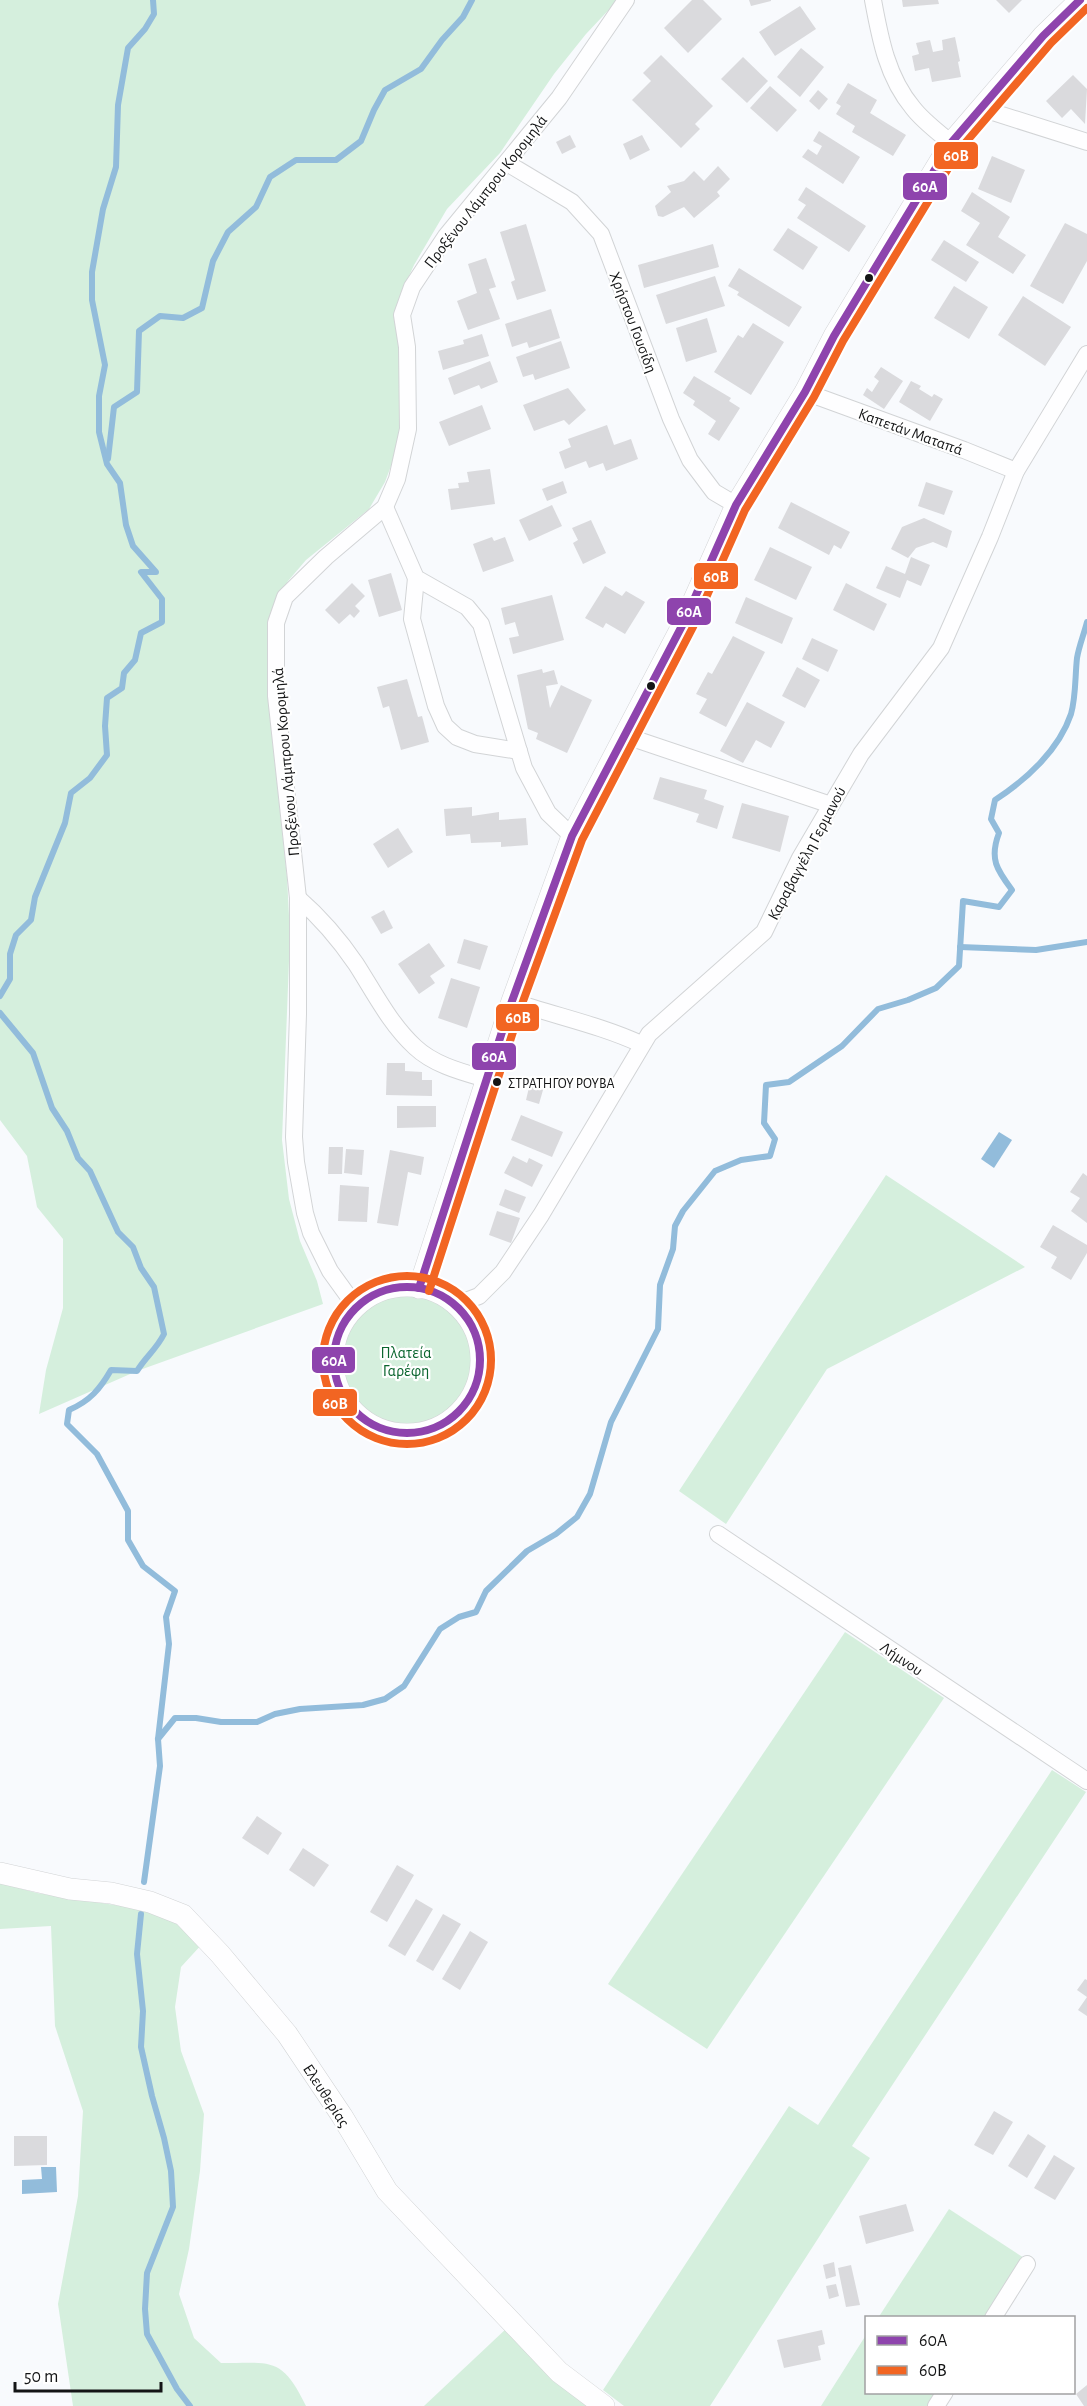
<svg xmlns="http://www.w3.org/2000/svg" width="1087" height="2406" viewBox="0 0 1087 2406" font-family="'Alegreya Sans',sans-serif">
  <rect width="100%" height="100%" fill="#f8fafd"/>
  <g fill="#d5efdd">
    <polygon points="0,0 618,0 586,34 554,74 500,153 447,209 414,265 399,298 397,323 404,348 401,439 385,482 369,509 306,560 288,581 274,605 269,691 272,737 287,877 290,935 282,1140 289,1199 300,1241 317,1281 323,1304 137,1371 39,1414 46,1370 63,1308 63,1239 37,1207 27,1156 0,1120"/>
    <polygon points="886,1175 1025,1267 827,1369 726,1524 679,1491"/>
    <circle cx="407" cy="1361" r="65"/>
    <polygon points="845,1632 944,1698 707,2049 608,1984"/>
    <polygon points="1052,1770 1086,1792 852,2146 870,2158 710,2406 624,2406 603,2390 789,2106 818,2125"/>
    <path d="M0,1883l37,10 136,21 30,29 -22,24 -6,40 6,44 23,63 -4,57 -11,78 -10,45 15,44 27,25c50,0 61,-7 85,43h-233l-15,-102 20,-108 5,-85 -28,-85 -4,-100 -51,3z"/>
    <polygon points="949,2209 1024,2258 986,2317 878,2318"/>
    <polygon points="508,2327 595,2406 424,2406"/>
    <polygon points="866,2335 866,2392 938,2393 929,2406 821,2406"/>
  </g>
  <g fill="#92bcdb">
    <polygon points="999,1132 1012,1140 994,1168 981,1159"/>
    <polygon points="41,2167 56,2167 57,2192 22,2194 22,2180 42,2179"/>
  </g>
  <g fill="none" stroke-linecap="round" stroke-linejoin="round">
    <g stroke="#92bcdb" stroke-width="6">
      <polyline points="108,459 114,407 137,392 139,331 160,316 183,318 202,308 213,261 228,232 256,207 270,177 296,160 336,160 361,141 374,110 385,90 421,69 442,40 463,17 472,0"/>
      <polyline points="960,947 1036,950 1087,942"/>
      <polyline points="0,996 10,979 10,954 16,935 31,920 35,897 65,823 71,793 90,778 107,755 105,726 107,698 122,688 124,673 135,660 141,633 162,622 162,599 141,572 156,572 133,546 126,525 120,483 107,464 99,432 99,396 105,365 92,300 92,272 103,209 116,167 118,105 128,48 145,29 154,14 153,0"/>
      <path d="M0,1013l33,40 19,55 15,23 11,27 12,13 28,61 15,15 8,21 13,19 10,47c-8,16 -18,22 -27,37l-26,-1c-11,19 -21,31 -42,40l-2,14 30,30 31,57v29l15,26 32,25 -9,26 3,27 -11,95 2,27 -16,116"/>
      <path d="M158,1739l17,-21h21l25,4h36l18,-8 25,-5 63,-4 22,-6 19,-13 36,-57 19,-12 17,-5 10,-21 41,-40 29,-17 21,-17 13,-23 21,-72 47,-93 2,-44 13,-36 2,-23 8,-15 32,-40 26,-11 29,-4 5,-17 -11,-16 2,-38 23,-3 53,-36 36,-37 30,-9 28,-12 23,-22 4,-65 36,6 13,-17c-15,-20 -23,-31 -13,-57l-8,-14 4,-19c31,-20 64,-50 76,-86 5,-17 4,-38 6,-56 2,-12 7,-24 10,-36"/>
      <polyline points="141,1914 137,1954 143,2011 141,2047 152,2096 164,2138 171,2171 173,2207 147,2273 145,2309 147,2334 177,2389 190,2406"/>
    </g>
  </g>
  <g fill="#dadadd">
    <polygon points="692,0 703,0 722,19 688,53 664,28"/>
    <polygon points="749,0 771,0 771,1 751,6"/>
    <polygon points="902,0 938,0 939,4 903,7"/>
    <polygon points="996,0 1022,0 1009,13"/>
    <polygon points="800,6 816,29 775,56 759,32"/>
    <polygon points="955,37 960,61 958,62 961,77 932,82 929,68 915,71 912,56 919,54 916,43 930,40 933,52 943,50 942,40"/>
    <polygon points="801,48 824,67 800,97 777,77"/>
    <polygon points="661,55 713,106 695,124 700,129 681,148 632,100 651,81 643,73"/>
    <polygon points="743,57 768,81 747,103 721,79"/>
    <polygon points="1073,75 1087,89 1085,124 1071,109 1062,118 1046,101"/>
    <polygon points="848,83 877,100 870,113 906,135 893,156 852,132 855,126 836,114 841,106 836,103"/>
    <polygon points="770,86 797,110 777,132 750,108"/>
    <polygon points="818,90 828,99 819,110 809,101"/>
    <polygon points="819,131 860,157 843,184 802,157 808,149 817,155 822,146 813,141"/>
    <polygon points="570,135 576,147 562,154 556,142"/>
    <polygon points="642,135 650,150 630,160 623,144"/>
    <polygon points="992,156 1025,170 1011,203 978,189"/>
    <polygon points="718,166 730,179 717,192 720,196 694,218 684,207 663,217 658,216 655,206 671,192 667,186 684,181 694,171 704,181"/>
    <polygon points="806,187 866,226 849,252 797,218 806,205 798,200"/>
    <polygon points="972,192 1010,217 998,237 1026,255 1013,274 966,245 980,223 961,211"/>
    <polygon points="1065,223 1087,234 1087,261 1063,304 1030,286"/>
    <polygon points="526,224 546,291 517,300 511,282 515,280 500,232"/>
    <polygon points="788,228 818,247 803,270 773,250"/>
    <polygon points="944,240 979,262 966,282 931,260"/>
    <polygon points="713,244 719,267 644,288 638,265"/>
    <polygon points="486,258 496,287 489,289 500,319 468,330 457,301 477,293 468,264"/>
    <polygon points="739,268 802,307 789,327 737,295 739,292 728,286"/>
    <polygon points="715,276 725,306 666,324 656,295"/>
    <polygon points="954,286 988,307 969,339 934,318"/>
    <polygon points="1023,296 1071,327 1045,366 998,335"/>
    <polygon points="551,309 560,338 529,348 527,342 512,347 505,324"/>
    <polygon points="707,318 717,352 686,362 676,328"/>
    <polygon points="753,323 784,342 751,395 714,372 738,335 743,338"/>
    <polygon points="482,334 489,356 443,370 438,351 464,344 463,340"/>
    <polygon points="561,341 570,368 535,380 533,374 523,377 516,357"/>
    <polygon points="490,361 498,382 481,389 479,385 454,395 448,378"/>
    <polygon points="881,367 903,381 884,409 863,395 867,388 872,392 879,381 874,377"/>
    <polygon points="694,376 731,398 729,401 740,408 719,441 708,434 716,421 693,405 695,401 683,393"/>
    <polygon points="911,381 921,386 919,389 932,397 934,394 943,399 930,421 899,402"/>
    <polygon points="568,388 586,410 569,425 564,420 534,431 523,405"/>
    <polygon points="482,405 491,429 449,446 439,422"/>
    <polygon points="607,425 614,445 631,439 638,459 606,471 603,463 589,468 586,461 565,469 559,452 571,447 568,439"/>
    <polygon points="490,469 495,504 451,510 448,489 459,488 458,483 469,482 467,472"/>
    <polygon points="563,481 567,493 547,501 542,489"/>
    <polygon points="926,482 953,491 944,515 918,506"/>
    <polygon points="791,502 850,532 841,549 834,545 829,555 778,528"/>
    <polygon points="552,505 562,526 529,541 519,520"/>
    <polygon points="924,518 952,531 947,548 933,542 916,548 908,558 891,549 902,527"/>
    <polygon points="591,520 606,553 583,564 573,543 578,540 572,528"/>
    <polygon points="492,537 494,541 505,537 514,561 483,572 473,544"/>
    <polygon points="770,547 812,567 796,600 754,580"/>
    <polygon points="911,557 930,565 921,586 907,580 900,598 876,588 886,566 905,574"/>
    <polygon points="391,573 402,610 379,617 368,580"/>
    <polygon points="352,583 365,596 355,606 360,611 354,618 350,614 339,624 325,610"/>
    <polygon points="846,583 887,604 874,631 833,610"/>
    <polygon points="605,586 622,596 626,591 645,602 625,634 606,623 603,628 585,618"/>
    <polygon points="552,595 564,640 513,654 509,638 519,636 515,622 505,625 501,608"/>
    <polygon points="746,597 793,618 782,644 735,623"/>
    <polygon points="733,636 765,652 726,727 699,713 707,699 696,694 708,672 712,674"/>
    <polygon points="812,638 838,650 828,672 802,659"/>
    <polygon points="797,667 820,680 805,708 782,696"/>
    <polygon points="542,669 543,673 554,670 558,684 546,686 550,708 561,685 592,700 567,753 536,739 538,733 528,729 517,675"/>
    <polygon points="407,679 418,717 422,716 429,742 401,750 389,706 383,708 377,687"/>
    <polygon points="747,702 785,722 771,748 756,740 743,763 720,751"/>
    <polygon points="660,777 707,790 704,799 724,806 717,829 696,822 699,814 653,799"/>
    <polygon points="742,803 789,816 780,852 732,838"/>
    <polygon points="472,807 472,816 499,812 499,820 526,818 528,845 501,847 501,842 471,843 470,834 446,836 444,809"/>
    <polygon points="398,828 413,852 388,868 373,844"/>
    <polygon points="384,910 393,928 381,934 371,917"/>
    <polygon points="464,939 488,946 480,970 457,963"/>
    <polygon points="429,943 445,966 430,976 435,983 419,994 398,964"/>
    <polygon points="451,978 480,987 467,1028 438,1018"/>
    <polygon points="387,1063 405,1063 405,1071 422,1072 422,1080 432,1080 432,1096 386,1095"/>
    <polygon points="531,1079 545,1083 539,1104 526,1100"/>
    <polygon points="397,1106 436,1106 436,1127 397,1128"/>
    <polygon points="521,1115 563,1132 552,1157 511,1140"/>
    <polygon points="329,1147 343,1147 342,1174 328,1174"/>
    <polygon points="346,1149 364,1150 362,1175 344,1173"/>
    <polygon points="390,1150 424,1157 421,1175 408,1172 398,1226 377,1223"/>
    <polygon points="513,1156 527,1163 529,1158 543,1165 532,1187 504,1173"/>
    <polygon points="1083,1173 1087,1176 1087,1223 1071,1211 1080,1198 1070,1192"/>
    <polygon points="340,1185 369,1187 367,1222 338,1221"/>
    <polygon points="505,1189 526,1197 519,1213 499,1205"/>
    <polygon points="497,1211 520,1218 511,1243 489,1235"/>
    <polygon points="1053,1225 1087,1245 1087,1253 1071,1280 1051,1268 1057,1257 1040,1247"/>
    <polygon points="257,1816 282,1833 268,1855 242,1838"/>
    <polygon points="303,1848 329,1865 314,1887 289,1870"/>
    <polygon points="397,1865 414,1875 387,1922 370,1912"/>
    <polygon points="416,1899 433,1909 405,1956 388,1946"/>
    <polygon points="443,1914 461,1924 433,1971 416,1961"/>
    <polygon points="470,1931 488,1942 460,1990 442,1979"/>
    <polygon points="1085,1979 1087,1980 1087,2016 1078,2010 1087,1997 1077,1990"/>
    <polygon points="994,2111 1013,2122 993,2155 974,2145"/>
    <polygon points="1028,2134 1046,2146 1027,2178 1008,2166"/>
    <polygon points="14,2136 47,2136 47,2165 14,2166"/>
    <polygon points="1054,2155 1075,2168 1055,2200 1034,2188"/>
    <polygon points="906,2204 914,2231 866,2244 859,2216"/>
    <polygon points="834,2262 836,2276 826,2279 823,2265"/>
    <polygon points="851,2265 860,2305 846,2307 838,2268"/>
    <polygon points="836,2284 839,2296 829,2299 826,2286"/>
    <polygon points="822,2330 825,2344 818,2346 821,2360 784,2368 777,2340"/>
    <polygon points="1087,2385 1087,2406 1084,2406 1076,2394"/>
  </g>
  <g fill="none" stroke-linecap="round" stroke-linejoin="round">
    <defs>
      <g id="minor">
        <path d="M873,0c7,38 14,77 40,108 10,13 25,24 38,35"/>
        <polyline points="980,108 1087,142"/>
        <polyline points="507,163 572,202 601,234 671,419 690,460 714,492 736,505"/>
        <polyline points="805,392 964,450 1016,471"/>
        <polyline points="385,507 416,578 467,607 481,624 524,768 548,813 572,836"/>
        <polyline points="416,578 412,619 436,706 445,726 457,737 475,744 519,751"/>
        <polyline points="626,736 831,805"/>
        <path d="M298,898c23,20 41,41 58,66 18,28 34,60 59,83 19,18 47,25 71,32"/>
        <path d="M512,1001c43,15 88,24 129,43"/>
        <polyline points="455,1305 479,1296 503,1272 541,1215 649,1034 764,932 800,858 861,754 941,648 990,537 1016,471 1087,354"/>
        <polyline points="356,1307 330,1271 311,1233 305,1213 296,1162 294,1137 298,1014 298,898 276,696 276,623 285,597 326,557 385,507 397,479 408,429 407,347 402,315 412,287 446,236 559,98 626,0"/>
        <polyline points="718,1534 1087,1781"/>
        <polyline points="993,2318 1027,2264"/>
        <polyline points="936,2406 945,2392"/>
      </g>
      <g id="tertiary">
        <circle cx="407" cy="1360" r="74"/>
        <polyline points="419,1288 512,1001 572,836 684,622 736,505 805,392 834,336 951,143 1043,36 1080,0"/>
        <polyline points="0,1873 70,1889 111,1893 150,1902 183,1915 220,1954 287,2034 342,2116 387,2191 559,2372 604,2406"/>
      </g>
    </defs>
    <use href="#minor" stroke="#d2d4d6" stroke-width="18"/>
    <use href="#tertiary" stroke="#d2d4d6" stroke-width="22"/>
    <use href="#minor" stroke="#fefeff" stroke-width="16"/>
    <use href="#tertiary" stroke="#fefeff" stroke-width="21"/>
    <defs>
      <g id="bus-1">
        <circle cx="407" cy="1360" r="73"/>
        <polyline points="419,1288 512,1001 572,836 684,622 736,505 805,392 834,336 951,143 1043,36 1080,0"/>
      </g>
      <g id="bus-2">
        <circle cx="407" cy="1360" r="84"/>
        <polyline points="429,1291 522,1004 582,840 693,627 745,510 814,397 843,341 960,149 1051,43 1087,8"/>
      </g>
    </defs>
    <use href="#bus-1" stroke="#fff" stroke-width="12"/>
    <use href="#bus-2" stroke="#fff" stroke-width="12"/>
    <use href="#bus-1" stroke="#8e44ad" stroke-width="8"/>
    <use href="#bus-2" stroke="#f26522" stroke-width="8"/>
  </g>
  <g fill="#141516" stroke="#fff" stroke-width="2">
    <circle cx="869" cy="278" r="5"/>
    <circle cx="651" cy="686" r="5"/>
    <circle cx="497" cy="1082" r="5"/>
  </g>
  <g text-anchor="middle" stroke-width="4.5" stroke-linejoin="round" paint-order="stroke">
    <g font-size="14" fill="#141516" stroke="#fff" text-anchor="start">
      <text x="508" y="1088">ΣΤΡΑΤΗΓΟΥ ΡΟΥΒΑ</text>
    </g>
    <g font-size="16" fill="#141516" stroke="#fff">
      <text transform="translate(485 191) rotate(-52)" y="6">Προξένου Λάμπρου Κορομηλά</text>
      <text transform="translate(634 322) rotate(69)" y="6">Χρήστου Γουσίδη</text>
      <text transform="translate(911 431) rotate(20)" y="6">Καπετάν Ματαπά</text>
      <text transform="translate(285 762) rotate(-95)" y="6">Προξένου Λάμπρου Κορομηλά</text>
      <text transform="translate(806 853) rotate(-62)" y="6">Καραβαγγέλη Γερμανού</text>
      <text transform="translate(902 1658) rotate(34)" y="6">Λήμνου</text>
      <text transform="translate(327 2095) rotate(57)" y="6">Ελευθερίας</text>
    </g>
    <g font-size="16" fill="#0a652e" stroke="#fff">
      <text x="406" y="1358">Πλατεία<tspan x="406" dy="18">Γαρέφη</tspan></text>
    </g>
  </g>
  <g stroke="#fff" stroke-width="2">
    <rect x="933" y="141" width="46" height="29" rx="6" fill="#f26522"/>
    <rect x="902" y="172" width="46" height="29" rx="6" fill="#8e44ad"/>
    <rect x="693" y="562" width="46" height="28" rx="6" fill="#f26522"/>
    <rect x="666" y="597" width="46" height="29" rx="6" fill="#8e44ad"/>
    <rect x="495" y="1003" width="45" height="29" rx="6" fill="#f26522"/>
    <rect x="471" y="1042" width="46" height="29" rx="6" fill="#8e44ad"/>
    <rect x="311" y="1346" width="45" height="28" rx="6" fill="#8e44ad"/>
    <rect x="312" y="1388" width="46" height="29" rx="6" fill="#f26522"/>
  </g>
  <g font-size="16" text-anchor="middle" font-weight="bold" fill="#fff">
    <text x="956" y="161">60Β</text>
    <text x="925" y="192">60Α</text>
    <text x="716" y="582">60Β</text>
    <text x="689" y="617">60Α</text>
    <text x="518" y="1023">60Β</text>
    <text x="494" y="1062">60Α</text>
    <text x="334" y="1366">60Α</text>
    <text x="335" y="1409">60Β</text>
  </g>
  <rect x="865" y="2316" width="210" height="78" fill="#ffffff" stroke="#a1a1a2" stroke-width="1.5"/>
  <rect x="877" y="2336" width="30" height="9" fill="#8e44ad" stroke="#a1a1a2" stroke-width="1.5"/>
  <text x="919" y="2346" font-size="18" fill="#141516">60Α</text>
  <rect x="877" y="2366" width="30" height="9" fill="#f26522" stroke="#a1a1a2" stroke-width="1.5"/>
  <text x="919" y="2376" font-size="18" fill="#141516">60Β</text>
  <path d="M15 2382v9h146v-9" fill="none" stroke="#141516" stroke-width="3"/>
  <text x="24" y="2382" font-size="18" fill="#141516" stroke="#ffffff" stroke-width="4.5" paint-order="stroke">50 m</text>
</svg>
